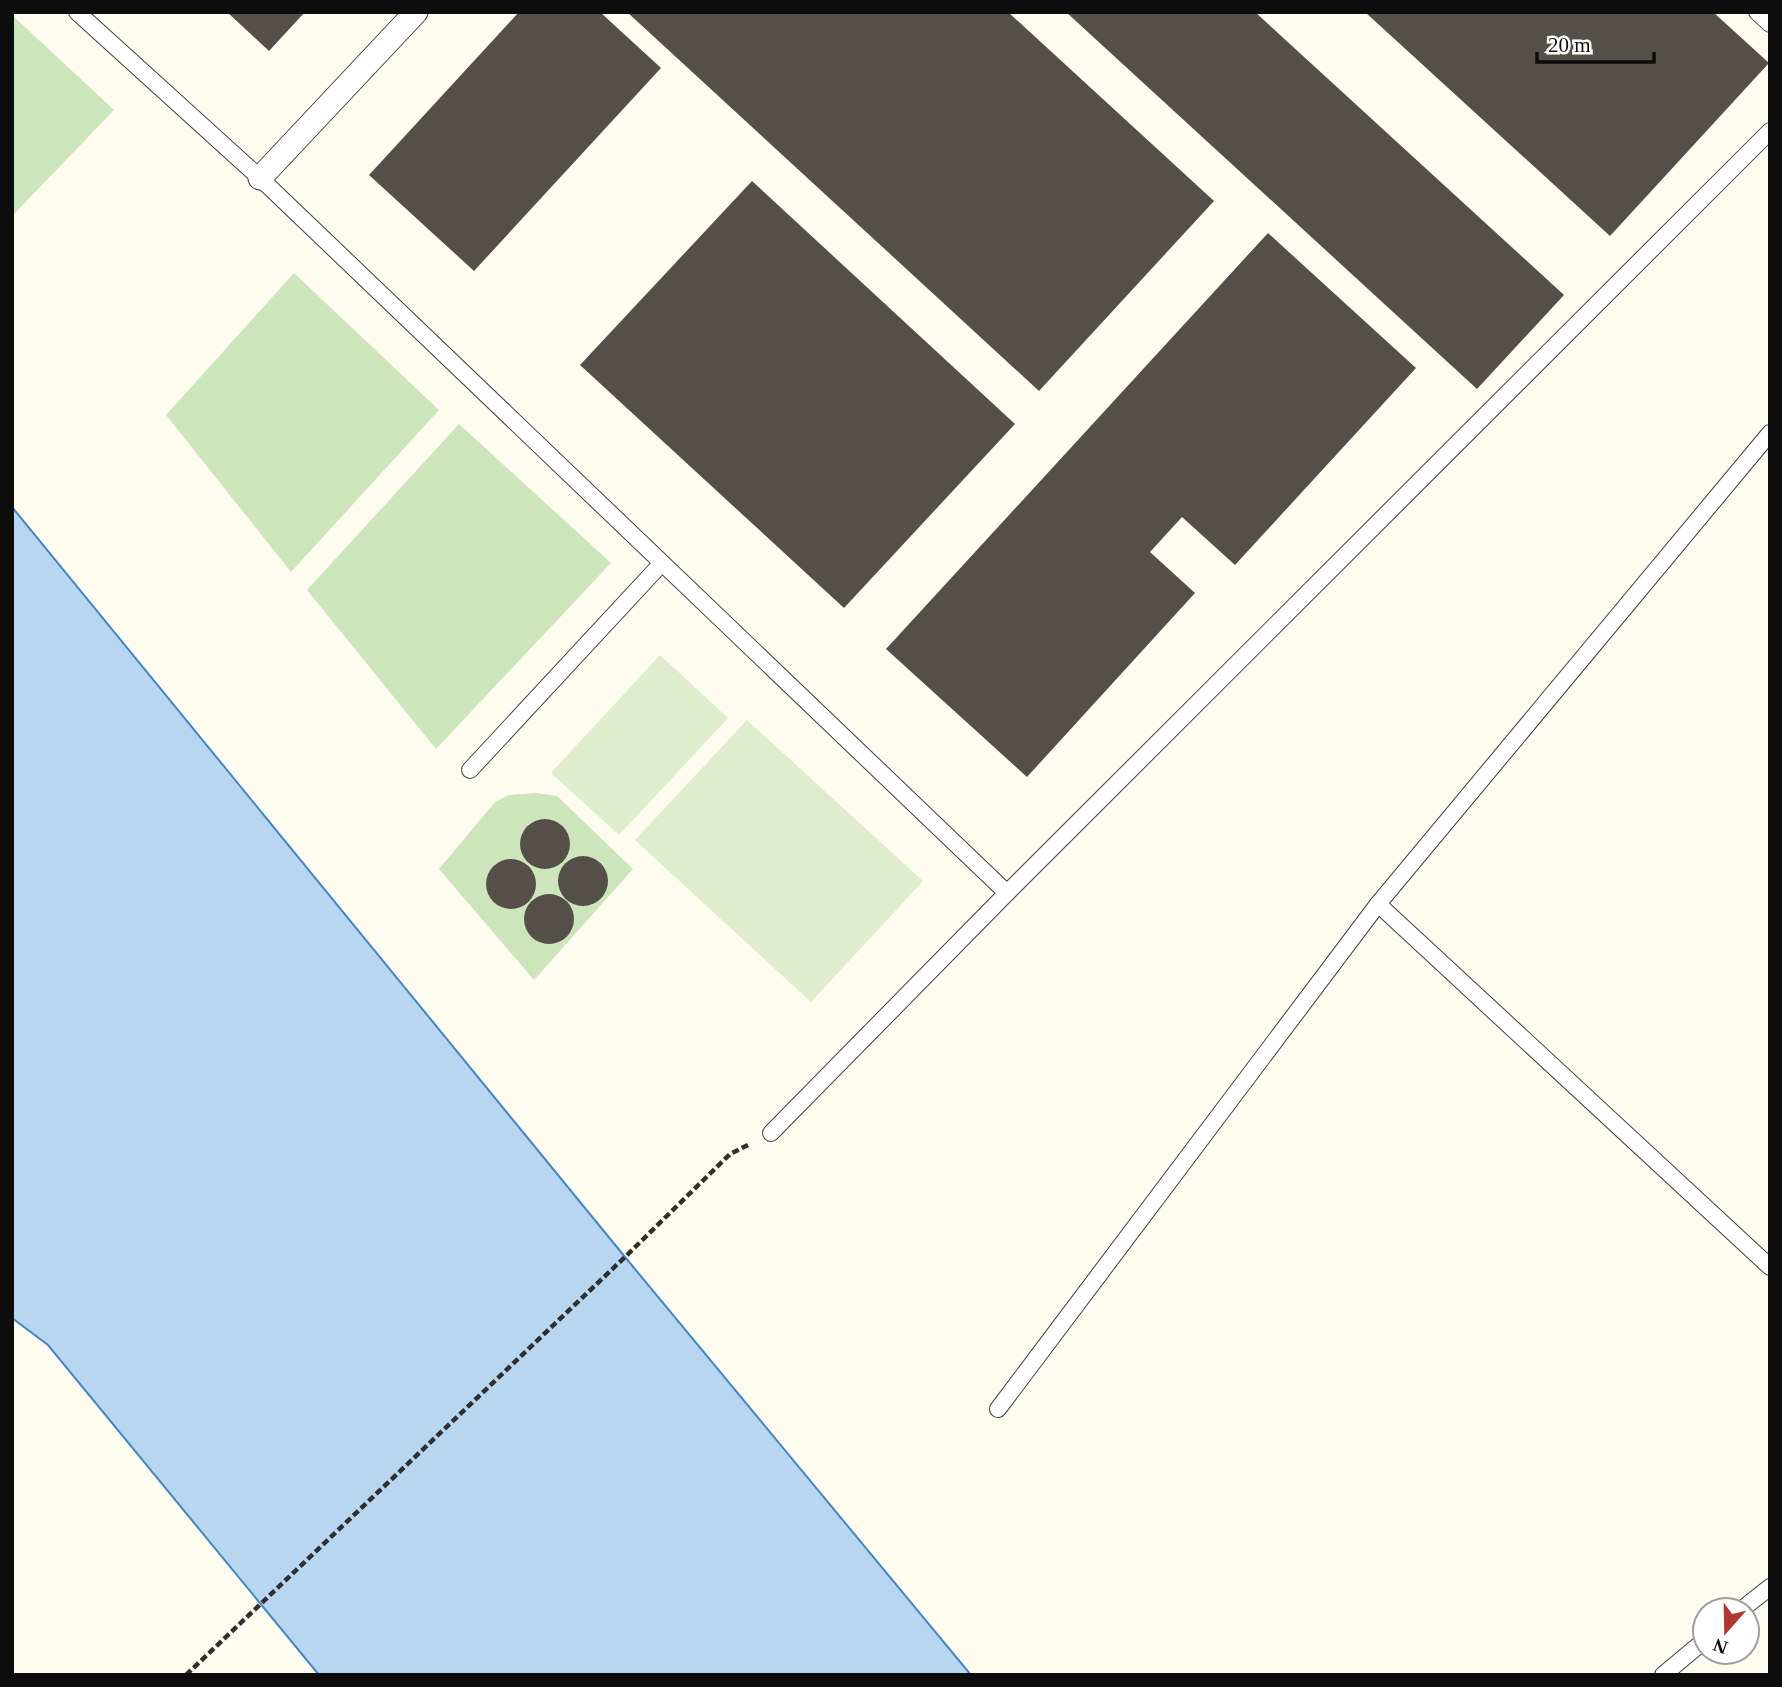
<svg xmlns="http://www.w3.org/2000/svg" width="1782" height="1687" viewBox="0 0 1782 1687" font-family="Georgia,serif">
  <rect width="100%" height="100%" fill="#fdfcef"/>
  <g fill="#cde5bb">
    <polygon points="12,15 114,110 14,214 12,212"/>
    <polygon points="294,273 439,410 291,572 166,415"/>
    <polygon points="459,424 611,563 436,749 307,590"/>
    <polygon points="536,793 557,796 633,869 534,980 439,869 495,802 509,795"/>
  </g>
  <g fill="#dfedcc">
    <polygon points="660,655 728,718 619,835 551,773"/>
    <polygon points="747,720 923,881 811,1002 635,840"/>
  </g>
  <polygon fill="#b8d6f0" stroke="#4685c0" stroke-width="2" points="12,507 625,1257 971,1675 319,1675 48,1345 12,1318"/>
  <g fill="#554f4a">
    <polygon points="227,12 305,12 269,51"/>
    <polygon points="519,12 600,12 661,68 474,271 369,175"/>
    <polygon points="627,12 1008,12 1214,201 1039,391"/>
    <polygon points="1066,12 1255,12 1564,295 1477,389"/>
    <polygon points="1365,12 1713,12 1769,63 1610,236"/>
    <polygon points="752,181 1015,424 844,608 580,365"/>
    <polygon points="1268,233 1416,368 1235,565 1182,517 1150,552 1195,593 1027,777 886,649"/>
    <circle cx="545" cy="844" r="25"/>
    <circle cx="583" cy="881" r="25"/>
    <circle cx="511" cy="884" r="25"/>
    <circle cx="549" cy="919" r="25"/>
  </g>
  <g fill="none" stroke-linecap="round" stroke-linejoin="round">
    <defs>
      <g id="service">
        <polyline points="77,12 260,178 1007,893"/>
        <polyline points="1757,12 1770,24"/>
        <polyline points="470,770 662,563"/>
        <polyline points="1378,904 1770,1267"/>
        <polyline points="771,1133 1007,893 1770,131"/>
        <polyline points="998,1409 1378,904 1770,433"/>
        <polyline points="1741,1610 1770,1587"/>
        <polyline points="1663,1675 1705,1640"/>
      </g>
      <polyline id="pedestrian" points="260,178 416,12"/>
    </defs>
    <use href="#service" stroke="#404040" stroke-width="18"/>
    <use href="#pedestrian" stroke="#404040" stroke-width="25"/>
    <polyline stroke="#2f2f2f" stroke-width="4.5" stroke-dasharray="7 3.5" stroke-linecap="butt" points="186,1675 625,1257 730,1154 748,1145"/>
    <use href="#service" stroke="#fff" stroke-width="16"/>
    <use href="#pedestrian" stroke="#fff" stroke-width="23"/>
  </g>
  <rect width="1782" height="1687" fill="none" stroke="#0d0d0d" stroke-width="28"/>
  <g transform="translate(1726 1631) rotate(200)"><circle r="33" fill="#ffffff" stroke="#9e9e9e" stroke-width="2"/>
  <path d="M0-5L12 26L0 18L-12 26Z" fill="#b03732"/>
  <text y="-10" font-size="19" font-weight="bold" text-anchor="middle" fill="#0d0d0d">N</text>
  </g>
  <path d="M1537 52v10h117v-10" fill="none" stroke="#0d0d0d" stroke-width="3.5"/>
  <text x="1548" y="52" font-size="21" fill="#0d0d0d" stroke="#ffffff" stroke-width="5" paint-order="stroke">20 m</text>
</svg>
